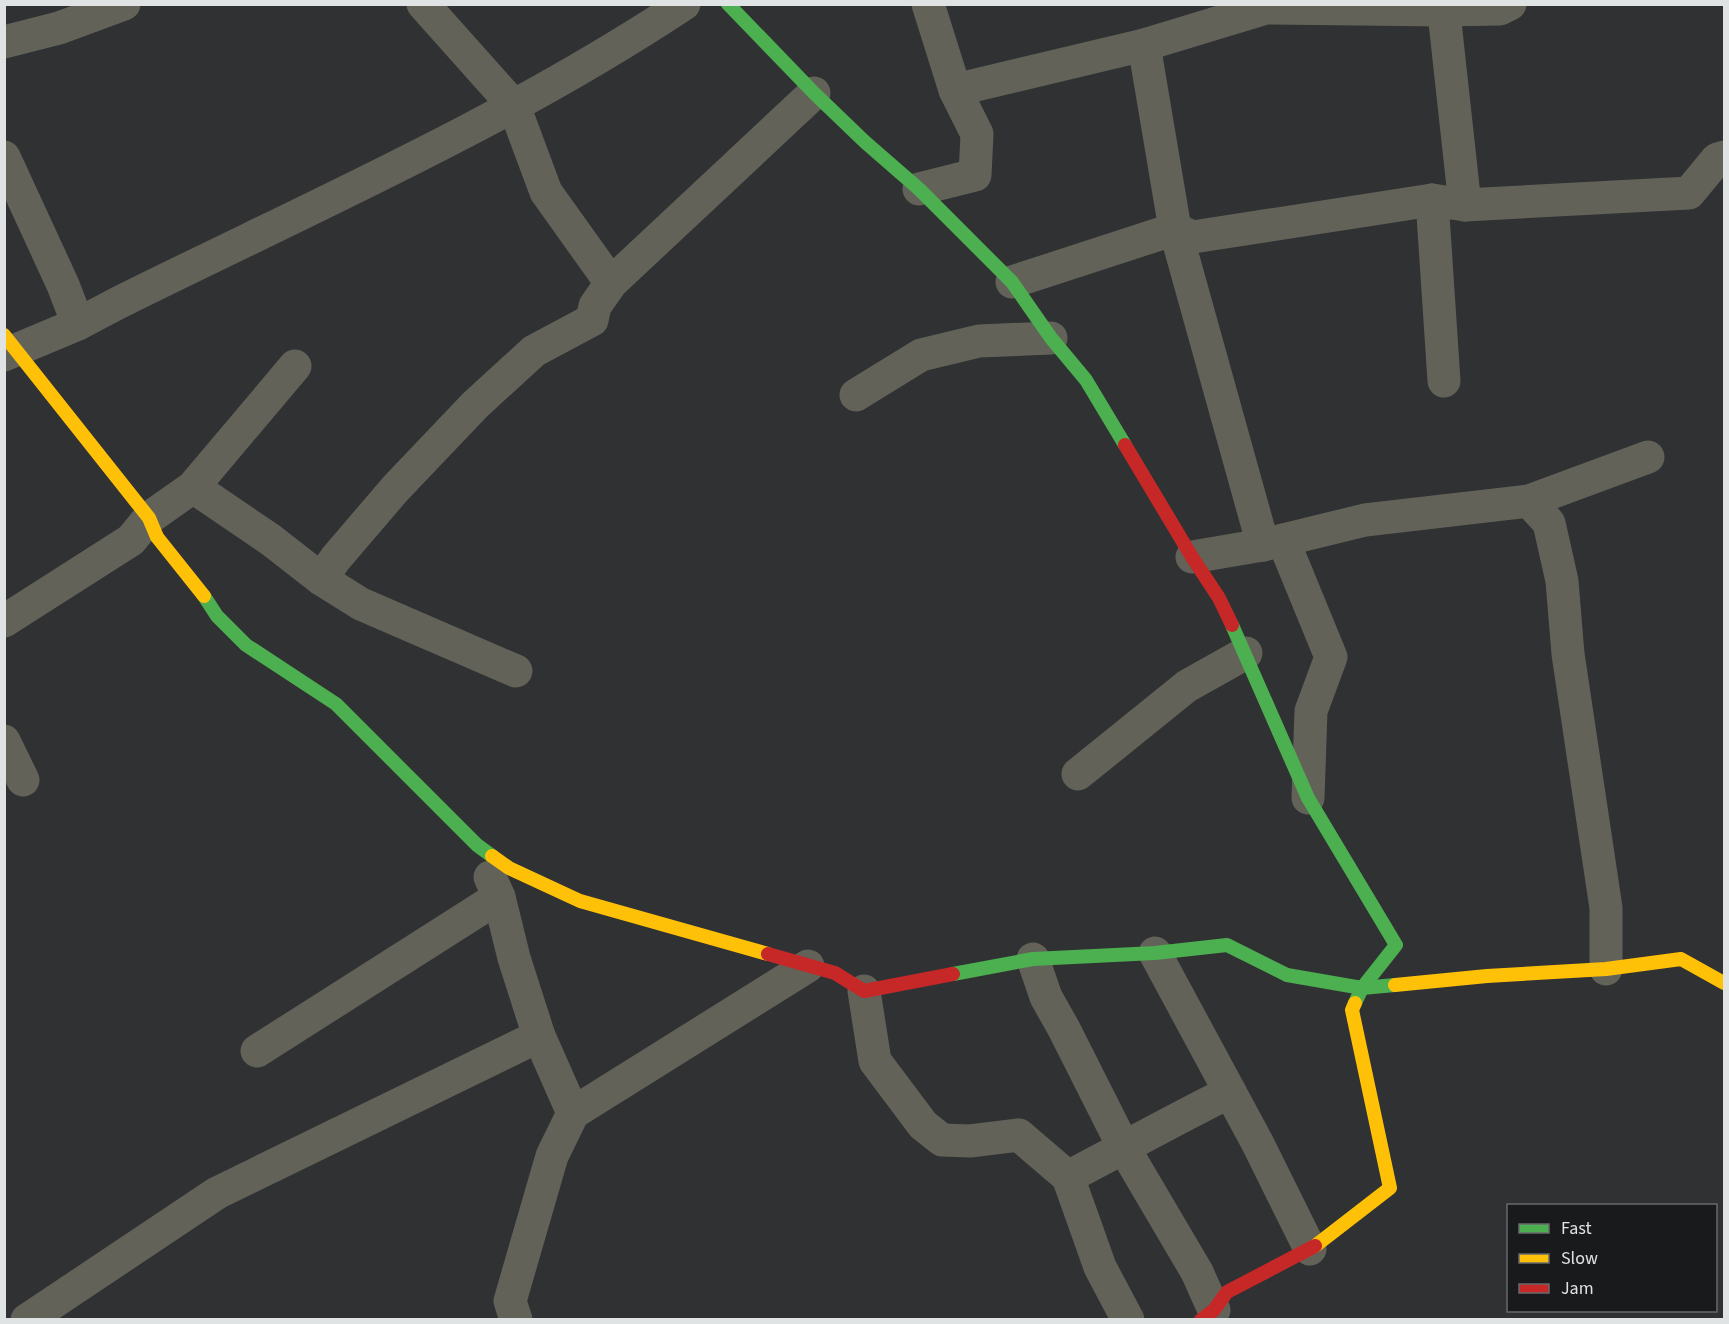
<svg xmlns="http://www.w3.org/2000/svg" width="1729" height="1324" viewBox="0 0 1729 1324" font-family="'Source Sans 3',sans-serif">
  <rect width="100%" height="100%" fill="#2f3133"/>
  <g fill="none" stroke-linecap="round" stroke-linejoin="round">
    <g stroke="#636259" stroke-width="33">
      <polyline points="423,4 514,106 546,192 611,283"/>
      <polyline points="1443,4 1465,205"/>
      <polyline points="4,42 59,28 124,4"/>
      <polyline points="1144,45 1175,229 1263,545"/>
      <polyline points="955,90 1144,45 1266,8 1444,10 1500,9 1510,4"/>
      <polyline points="4,157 63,285 78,324"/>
      <polyline points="919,189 975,175 977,134 955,90 928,4"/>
      <polyline points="1432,200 1444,381"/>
      <polyline points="1012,282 1175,229 1193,237 1432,200 1465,205 1689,193 1717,159 1724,157"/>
      <path d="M4,355l74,-31 40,-21c191,-95 388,-181 566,-299"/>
      <polyline points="856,395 921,355 979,341 1051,338"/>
      <polyline points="193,487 271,540 321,579 361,604 516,671"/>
      <polyline points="1529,501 1549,523 1562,581 1568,654 1606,908 1606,969"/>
      <polyline points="1283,540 1331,657 1311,711 1308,798"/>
      <polyline points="1192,557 1263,545 1365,520 1529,501 1648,457"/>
      <polyline points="321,579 336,558 395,489 475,405 534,351 592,320 595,306 611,283 814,93"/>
      <polyline points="4,621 131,540 149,518 193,487 295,366"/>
      <polyline points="4,741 23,780"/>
      <polyline points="1078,774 1187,686 1246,653"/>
      <polyline points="490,877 499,897 514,958 539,1036 573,1113"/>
      <polyline points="1155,953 1258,1144 1310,1249"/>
      <polyline points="1033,959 1046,997 1064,1029 1124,1148 1197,1272 1214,1310"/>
      <polyline points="864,991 875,1061 923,1125 942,1140 970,1141 1019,1135 1068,1177 1100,1267 1128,1320"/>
      <polyline points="257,1051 499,897"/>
      <path d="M1068,1177c54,-28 107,-58 162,-85"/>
      <polyline points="27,1320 217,1193 539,1036"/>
      <polyline points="516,1320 510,1301 552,1156 573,1113 808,966"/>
    </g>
    <g stroke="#4caf50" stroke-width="14">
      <polyline points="728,4 814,93 865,142 919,189 1012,282 1051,338 1086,380 1125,445"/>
      <polyline points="204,596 217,616 246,645 336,704 477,845 492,856"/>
      <polyline points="1232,625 1308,798 1396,945 1362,988 1355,1003"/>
      <polyline points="953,974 1033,959 1155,953 1227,945 1287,975 1362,988 1395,985"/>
    </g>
    <g stroke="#ffc107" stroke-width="14">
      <polyline points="4,335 149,518 157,537 204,596"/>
      <polyline points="492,856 509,868 580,901 768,954"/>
      <polyline points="1395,985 1487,976 1606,969 1681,959 1724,983"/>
      <polyline points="1315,1246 1390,1188 1352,1010 1355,1003"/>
    </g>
    <g stroke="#c62828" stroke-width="14">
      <polyline points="1125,445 1192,557 1219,598 1232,625"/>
      <polyline points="768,954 835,973 864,991 953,974"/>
      <polyline points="1201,1320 1214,1310 1227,1292 1315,1246"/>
    </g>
  </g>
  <rect width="1729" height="1324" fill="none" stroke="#e0e3e4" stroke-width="12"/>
  <rect x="1507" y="1204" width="210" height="108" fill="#181a1b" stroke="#686a6b" stroke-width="1.5"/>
  <rect x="1519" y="1224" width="30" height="9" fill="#4caf50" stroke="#686a6b" stroke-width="1.5"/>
  <text x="1561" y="1234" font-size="18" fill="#e0e3e4">Fast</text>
  <rect x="1519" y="1254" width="30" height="9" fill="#ffc107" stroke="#686a6b" stroke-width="1.5"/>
  <text x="1561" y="1264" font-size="18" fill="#e0e3e4">Slow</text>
  <rect x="1519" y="1284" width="30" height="9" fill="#c62828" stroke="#686a6b" stroke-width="1.5"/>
  <text x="1561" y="1294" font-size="18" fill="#e0e3e4">Jam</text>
</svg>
